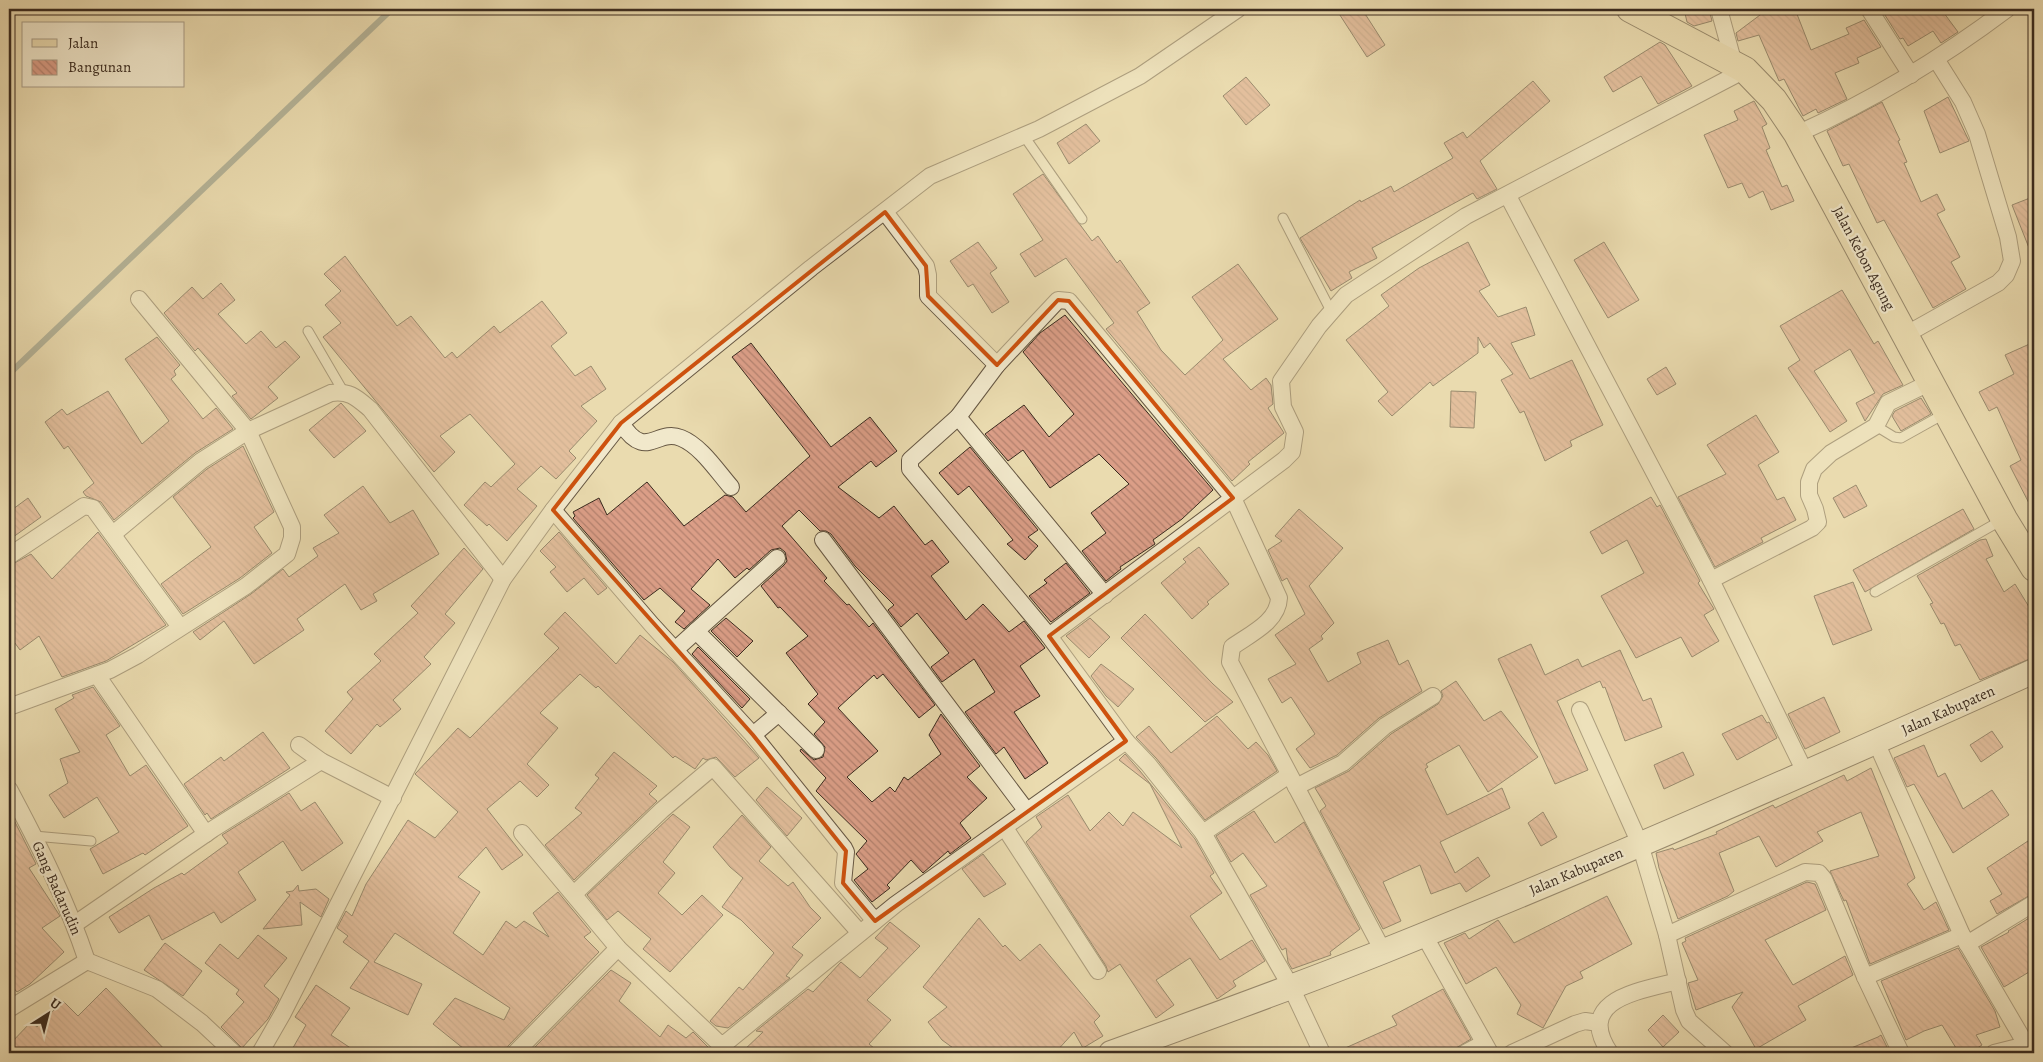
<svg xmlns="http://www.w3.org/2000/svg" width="2043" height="1062" viewBox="0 0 2043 1062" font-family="Alegreya,serif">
  <defs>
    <pattern id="building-back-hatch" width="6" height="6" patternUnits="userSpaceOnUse" patternTransform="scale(1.25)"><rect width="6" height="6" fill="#db9e87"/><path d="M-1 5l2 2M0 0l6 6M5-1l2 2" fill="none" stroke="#b3816e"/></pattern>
  </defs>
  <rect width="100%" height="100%" fill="#eadbaf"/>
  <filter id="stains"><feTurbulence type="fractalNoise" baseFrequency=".004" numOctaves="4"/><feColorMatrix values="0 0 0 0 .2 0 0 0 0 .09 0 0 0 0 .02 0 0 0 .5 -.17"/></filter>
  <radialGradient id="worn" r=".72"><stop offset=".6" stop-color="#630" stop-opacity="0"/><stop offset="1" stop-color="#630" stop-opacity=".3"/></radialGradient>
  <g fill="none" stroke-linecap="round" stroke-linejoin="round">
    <polyline stroke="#748079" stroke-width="6" points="9,374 392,9"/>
  </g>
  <g fill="url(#building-back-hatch)" stroke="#3a2b1f">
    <polygon points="1336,9 1362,9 1385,45 1367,57"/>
    <polygon points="1684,9 1709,9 1712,21 1694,26 1687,22"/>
    <polygon points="1768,9 1795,9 1811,50 1849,34 1846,28 1864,20 1881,47 1857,58 1859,63 1835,73 1847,99 1818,113 1816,109 1803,116 1784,79 1779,81 1759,35 1738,41 1736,33"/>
    <polygon points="1890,9 1941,9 1958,32 1941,43 1933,31 1908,46 1903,38 1900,39 1883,12"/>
    <polygon points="1660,42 1665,45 1692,86 1658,104 1641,76 1613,92 1604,77"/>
    <polygon points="1246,77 1270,105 1246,125 1223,96"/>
    <polygon points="1533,81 1550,101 1480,161 1497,189 1477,199 1473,193 1372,248 1377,258 1349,272 1352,278 1331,291 1300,238 1360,200 1361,202 1391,186 1394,192 1453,158 1444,143 1463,132 1467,138"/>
    <polygon points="1948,97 1969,141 1940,153 1924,111"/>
    <polygon points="1754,101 1767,124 1762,127 1770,148 1766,150 1782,187 1787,185 1794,201 1771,210 1763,191 1749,198 1742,183 1728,188 1704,135 1738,120 1734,111"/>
    <polygon points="1882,102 1900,140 1898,141 1907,162 1904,163 1921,202 1937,194 1945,210 1937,214 1960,257 1951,262 1966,289 1933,308 1884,220 1877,223 1849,164 1843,166 1827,131"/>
    <polygon points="1086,124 1100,141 1069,164 1057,143"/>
    <polygon points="1043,174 1092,241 1098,236 1117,263 1120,260 1150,303 1137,312 1161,350 1185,375 1223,340 1192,297 1238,264 1278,319 1223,359 1251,390 1266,378 1271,385 1273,404 1268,408 1284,433 1248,462 1250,464 1232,481 1106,329 1114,323 1066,258 1035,277 1020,254 1043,240 1013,194"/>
    <polygon points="2030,198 2034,210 2033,258 2012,205"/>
    <polygon points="978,242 997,268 990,273 1009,302 992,313 973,284 968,287 950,261"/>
    <polygon points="1468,242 1490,285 1479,291 1498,317 1526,307 1535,335 1511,343 1530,379 1572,360 1603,425 1570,441 1572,446 1545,461 1524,411 1520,413 1501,380 1513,374 1490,343 1484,348 1478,337 1478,353 1433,386 1430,382 1392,416 1378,401 1388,392 1346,340 1389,306 1381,295 1419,268"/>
    <polygon points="1604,242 1639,300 1608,318 1574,260"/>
    <polygon points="345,256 397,326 411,316 445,358 452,352 457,358 494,326 500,333 542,301 567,333 551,346 575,376 591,366 606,389 581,406 597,421 569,451 576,458 556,479 541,466 517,489 537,506 507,541 489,524 487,526 464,505 485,482 491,487 515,464 470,414 440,436 455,452 434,472 323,337 341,323 325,305 341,291 324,274"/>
    <polygon points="221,283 235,300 218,314 246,344 261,331 276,348 285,341 300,357 268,387 278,398 251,419 232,396 237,393 198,348 195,351 164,313 192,287 203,299"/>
    <polygon points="1842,290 1874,344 1878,341 1903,385 1883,394 1865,421 1856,403 1875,393 1850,349 1814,371 1847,421 1830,432 1788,368 1800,360 1780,326"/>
    <polygon points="1065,315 1213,490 1182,519 1153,540 1155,544 1120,567 1121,569 1106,581 1082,551 1106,533 1091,513 1129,484 1099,454 1050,488 1023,450 1008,461 985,434 1024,405 1049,437 1074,414 1023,352 1040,333"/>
    <polygon points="157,337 180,365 174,371 176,375 171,379 203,419 216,408 233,429 195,453 114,520 101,502 86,496 83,492 94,483 68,446 64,449 45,422 62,409 67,415 108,391 142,444 169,421 125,359"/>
    <polygon points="2034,342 2034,513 2010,466 2021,460 1997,407 1989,411 1979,392 2014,374 2005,355"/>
    <polygon points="751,343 831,447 870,417 897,451 876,467 871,461 838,487 879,518 894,506 925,545 932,540 949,562 931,576 966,620 983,604 1009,632 1024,621 1045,648 1020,666 1040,696 1014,712 1048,763 1025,779 1004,747 996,754 965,712 995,692 974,659 942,682 931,667 949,653 917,613 901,627 888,610 894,605 855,566 831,534 826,531 820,531 799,510 782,526 827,578 824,581 847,605 849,604 869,627 873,623 935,705 919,718 883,674 877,679 874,675 838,708 878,751 847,777 872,802 890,787 895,792 904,777 908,780 941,754 929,735 941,714 980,766 967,777 987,798 960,823 971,838 950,854 948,851 923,873 911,860 887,885 890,888 872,902 854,880 868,869 856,854 867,841 816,791 826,778 800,751 801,749 814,760 823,757 825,747 814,734 825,722 808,704 818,694 786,653 808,636 780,607 778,608 761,586 784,565 787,561 785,552 780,548 771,550 749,570 747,568 735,578 718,559 691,589 710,605 684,629 675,622 685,611 660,588 644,600 573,518 575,516 573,512 599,498 607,515 647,482 684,526 725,495 733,497 746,512 810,456 732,357"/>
    <polygon points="1666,367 1676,384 1657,395 1647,379"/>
    <polygon points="1451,391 1476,392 1474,428 1450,427"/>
    <polygon points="1921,398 1931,414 1901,431 1892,416 1895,411"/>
    <polygon points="341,403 366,431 334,458 309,430"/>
    <polygon points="1756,415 1779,452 1758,465 1777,500 1784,497 1796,520 1761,538 1763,542 1715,567 1678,497 1726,474 1707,445"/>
    <polygon points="243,446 274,512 254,527 272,553 240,578 183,614 161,584 211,547 173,497 207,469"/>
    <polygon points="970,447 1038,530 1028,537 1038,546 1025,560 1007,544 1013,540 969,486 958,495 939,473"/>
    <polygon points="1856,485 1867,506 1844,518 1833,498"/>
    <polygon points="363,486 390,523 413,510 439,554 373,594 377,601 361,610 345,584 297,619 304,630 254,664 224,621 200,640 193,632 251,594 283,569 289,577 318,556 313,548 339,533 324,515"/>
    <polygon points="1651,497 1657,507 1660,505 1700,581 1698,583 1714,609 1704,615 1719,641 1692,657 1681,637 1636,658 1601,596 1644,573 1627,540 1602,554 1590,532"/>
    <polygon points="28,498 41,517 9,540 9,512"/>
    <polygon points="1299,509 1343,548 1309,586 1334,623 1321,636 1323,639 1309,649 1328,682 1361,663 1357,653 1388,640 1399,665 1408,660 1422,691 1379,718 1337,755 1310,768 1296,749 1315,734 1291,697 1282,703 1268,679 1296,664 1275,635 1305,614 1287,578 1282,581 1268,550 1282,541 1275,536"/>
    <polygon points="1963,509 1974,529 1865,592 1853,570"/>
    <polygon points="98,532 166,625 106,661 62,677 39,636 20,650 9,635 9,566 31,554 52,579"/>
    <polygon points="559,532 607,588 598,595 584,578 567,592 550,572 556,567 540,551"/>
    <polygon points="1986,539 1993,556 1986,559 2004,592 2015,584 2034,615 2034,657 1980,680 1960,644 1955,646 1944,623 1941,624 1930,604 1933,603 1917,576 1980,540"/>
    <polygon points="1199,547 1229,584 1207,602 1209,604 1192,619 1161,583 1186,562 1183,559"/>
    <polygon points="464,548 483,569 445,614 455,623 424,657 431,664 393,700 401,709 380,727 377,724 351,754 325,731 353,699 347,692 381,661 374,654 418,613 411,606"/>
    <polygon points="1066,563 1090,593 1051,622 1029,596 1047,583 1044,580"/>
    <polygon points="1853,582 1872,630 1833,645 1814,596"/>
    <polygon points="565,612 616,664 640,635 673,662 759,758 735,777 716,757 706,760 703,758 695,769 675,756 673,758 598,686 596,688 580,674 540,713 558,728 527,764 549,785 537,797 520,781 487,809 523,855 502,870 486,847 458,877 480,892 453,933 483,955 506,921 516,928 524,921 549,937 533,913 558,892 591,932 584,937 599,952 508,1046 505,1053 469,1053 433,1024 455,998 504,1020 510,1008 395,933 374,962 422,984 408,1015 350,988 369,961 343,942 348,936 337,928 346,911 352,916 366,884 408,820 435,838 458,812 415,774 458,728 470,738 559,648 544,634"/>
    <polygon points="1145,614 1213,684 1233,702 1205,722 1121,638"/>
    <polygon points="726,618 753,641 737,657 711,631"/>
    <polygon points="1090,618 1110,637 1089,658 1066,636"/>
    <polygon points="1531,644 1545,675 1578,659 1582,667 1620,650 1643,701 1651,698 1662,727 1625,741 1605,687 1603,688 1600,681 1557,701 1588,770 1555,784 1498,659"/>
    <polygon points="698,647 750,699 742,708 692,654"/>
    <polygon points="1101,664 1134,689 1118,707 1106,696 1091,676"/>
    <polygon points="1456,681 1484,721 1501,711 1538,757 1488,792 1459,745 1426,764 1428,767 1425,769 1447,815 1502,788 1510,808 1440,842 1455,873 1478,857 1490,876 1466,892 1460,883 1431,894 1420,865 1383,882 1401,921 1383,929 1320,811 1326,806 1315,788 1349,771 1391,734 1438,704 1443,696 1441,691"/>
    <polygon points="93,687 120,726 106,735 130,776 146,765 188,826 145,855 143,853 103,874 90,849 119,832 97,797 64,818 49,795 68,783 60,759 80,752 55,709 74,698 72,695"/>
    <polygon points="1824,697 1840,732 1805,749 1788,714"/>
    <polygon points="1762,715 1767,723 1769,722 1777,738 1737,760 1722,734"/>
    <polygon points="1217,716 1248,749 1256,742 1268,755 1277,771 1205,820 1156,758 1136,737 1149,726 1171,753"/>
    <polygon points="1992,731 2003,747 1981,762 1970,745"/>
    <polygon points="263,732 290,768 211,819 207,813 205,815 184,784 221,757 224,761"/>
    <polygon points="1924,745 1938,777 1945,773 1963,809 1992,790 2009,815 1953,853 1914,784 1907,787 1894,758"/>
    <polygon points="614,752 657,786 649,794 657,801 574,880 545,845 582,813 575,808 599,778 595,775"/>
    <polygon points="1683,752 1694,775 1664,789 1654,765"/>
    <polygon points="1125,754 1140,771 1195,839 1214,873 1210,876 1222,893 1190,916 1220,960 1252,940 1265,961 1233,981 1236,986 1217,999 1190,958 1156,980 1174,1005 1156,1018 1120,964 1108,972 1106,966 1026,842 1042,827 1036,817 1068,795 1090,831 1109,812 1123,826 1133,812 1182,848 1150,784 1119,760"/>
    <polygon points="1871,768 1915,878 1907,884 1924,910 1936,902 1949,930 1870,964 1846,900 1844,901 1830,871 1879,856 1861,812 1817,832 1823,841 1776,867 1759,836 1719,853 1734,891 1728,896 1678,919 1659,868 1656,853 1673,848 1674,850 1717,834 1716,832 1773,805 1775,808 1844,775 1847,781"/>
    <polygon points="767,787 802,818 787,836 756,800"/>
    <polygon points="289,793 301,811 315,802 343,843 302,871 283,841 238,872 256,900 221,923 214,912 162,940 149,915 119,933 109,917 154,888 182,873 184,875 228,843 222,835"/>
    <polygon points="9,810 36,864 29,868 60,916 42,928 64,952 30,984 17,992 9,983"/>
    <polygon points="1254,811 1275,843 1304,822 1360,929 1330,952 1331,955 1292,969 1288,962 1286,948 1282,950 1250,895 1267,886 1243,853 1231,862 1216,836"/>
    <polygon points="1543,812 1557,837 1541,846 1528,823"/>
    <polygon points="673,814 690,827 663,862 675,873 658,893 682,915 702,895 723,915 670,972 643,949 651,939 618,911 607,920 587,895"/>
    <polygon points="742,815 771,847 759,861 788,886 793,882 810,907 821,918 792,947 803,955 786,976 790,978 728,1028 716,1026 710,1021 739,987 743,990 774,953 741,920 722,907 743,878 730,867 713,847"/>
    <polygon points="2034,837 2034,893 1997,914 1990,901 2002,894 1987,868"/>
    <polygon points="983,854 1006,884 984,897 962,869"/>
    <polygon points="1807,882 1815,884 1826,910 1765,940 1793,985 1845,956 1853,975 1798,1006 1806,1020 1756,1049 1732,1007 1743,992 1696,1010 1688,983 1698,980 1682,943 1686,941 1685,938"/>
    <polygon points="298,885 299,891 316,889 329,899 321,917 300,902 302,925 263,929 290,895 286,892 293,891"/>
    <polygon points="1607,896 1632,944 1580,972 1583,978 1566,986 1543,1028 1517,1014 1521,1005 1496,967 1466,984 1444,943 1465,933 1469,939 1498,920 1514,943"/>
    <polygon points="2034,915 2034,969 2004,987 1981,947 2009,932 2008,931"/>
    <polygon points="979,918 1003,947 1005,945 1020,961 1040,944 1100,1016 1094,1022 1103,1036 1083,1048 1074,1032 1055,1053 960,1053 942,1040 928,1022 947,1007 923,987"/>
    <polygon points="890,922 920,946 867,1000 891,1020 869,1044 880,1053 741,1053 763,1032 756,1031 808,989 813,992 841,962 860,978 888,948 875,938"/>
    <polygon points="258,935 287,958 264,986 279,999 268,1019 242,1048 221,1027 244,1002 236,994 239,990 205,963 220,944 238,959"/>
    <polygon points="165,943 202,971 183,996 144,970"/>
    <polygon points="1958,948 1995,1011 2000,1027 1976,1035 1982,1045 1969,1053 1959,1053 1942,1025 1924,1031 1906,1040 1881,981"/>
    <polygon points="611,970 631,983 619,1001 660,1037 668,1025 686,1038 693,1032 714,1053 529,1053"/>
    <polygon points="316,985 350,1008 331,1035 358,1053 290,1053 306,1025 295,1017"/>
    <polygon points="106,988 168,1053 9,1053 9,1045 31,1022 37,1027 63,1001 78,1016"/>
    <polygon points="1443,989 1471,1039 1456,1048 1447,1053 1412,1053 1409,1047 1393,1053 1334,1053 1397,1025 1392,1016"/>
    <polygon points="1663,1015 1679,1032 1663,1047 1648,1030"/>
    <polygon points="1881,1035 1890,1053 1839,1053 1878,1037"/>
  </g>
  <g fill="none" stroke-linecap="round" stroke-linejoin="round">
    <defs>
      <g id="lane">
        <polyline points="1024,136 1082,219"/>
        <polyline points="1283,218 1331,311"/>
        <polyline points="308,331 343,391"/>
        <polyline points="1876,426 1894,437 1901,438 1944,414"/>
        <polyline points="1875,592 2002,520"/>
        <polyline points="34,836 91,841"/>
      </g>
      <g id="street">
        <polyline points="1719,9 1734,64"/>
        <polyline points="1869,9 1911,75"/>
        <path d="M1797,134c74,-33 145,-76 210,-125"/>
        <polyline points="1508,196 1711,580 1805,772"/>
        <polyline points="885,212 926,266 928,275 928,296 997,365"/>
        <path d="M139,299l109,132 83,-38c18,-3 26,5 39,16l133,170"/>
        <polyline points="1905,335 1998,283 2006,275 2012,261 2008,237 1977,134 1963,102 1936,59"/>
        <polyline points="958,417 1105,595"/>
        <path d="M621,423c25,39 35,5 60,15 20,8 36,33 50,49"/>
        <polyline points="553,510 652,625 753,735 844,848 846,852 843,883 875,921"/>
        <polyline points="823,540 1026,810"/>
        <polyline points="9,556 84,506 93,508 180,627"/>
        <polyline points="1711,580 1812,528 1818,522 1815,509 1809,495 1809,482 1814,469 1831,453 1876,426 1888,403 1931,382"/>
        <polyline points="696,631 816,750"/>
        <path d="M1049,636l-139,-167v-9l48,-43 39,-52 61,-65 11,1 164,197 46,100c-1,24 -29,36 -47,49l-2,15 153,289"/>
        <polyline points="675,650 777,558"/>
        <polyline points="97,675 206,834"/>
        <polyline points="9,707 110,670 138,655 246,586 287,554 292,538 292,527 248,431 201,461 113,534"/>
        <polyline points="1580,710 1640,844 1667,935 1684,1010 1689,1021 1725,1053"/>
        <polyline points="753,735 779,713"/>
        <polyline points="1126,741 1148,764 1203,833 1289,775"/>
        <polyline points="1876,742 1962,935 2031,1053"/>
        <polyline points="299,745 321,761 393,798"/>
        <polyline points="1296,787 1343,763 1385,726 1433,696"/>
        <path d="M9,789c30,56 58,112 78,172"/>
        <polyline points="1005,828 1098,971"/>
        <polyline points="522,833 618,948 722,1046 896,904 1126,741 1049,636 1284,460 1292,452 1295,432 1283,407 1281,381 1319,326 1346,295 1466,216 1745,70"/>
        <polyline points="1203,833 1291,987 1322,1053"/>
        <polyline points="574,894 662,810 713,767 860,933"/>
        <polyline points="75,924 213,829 321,761"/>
        <polyline points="1424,935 1490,1053"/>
        <polyline points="1667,935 1805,872 1819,873 1824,879 1865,977 1901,1053"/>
        <polyline points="1967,944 2034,903"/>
        <polyline points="1865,977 1962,935"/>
        <polyline points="9,1009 87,961 157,989 202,1023 234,1053"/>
        <polyline points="260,1053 283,1013 503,579 553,510 621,423 811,268 930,176 1039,129 1140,76 1238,9"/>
        <polyline points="515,1053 618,948"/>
        <polyline points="1465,1053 1484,1043"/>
        <polyline points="1512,1053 1575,1024 1585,1021 1599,1023"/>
        <path d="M1610,1053c-36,-54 30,-62 68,-72"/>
        <polyline points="1994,1053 2026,1045 2034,1040"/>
      </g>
      <path id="secondary" d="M1111,1053c91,-33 183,-66 273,-102 219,-88 435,-183 650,-280"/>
      <polyline id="primary" points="1630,9 1745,70 1774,100 1797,134 2004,519 2034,568"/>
    </defs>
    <use href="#lane" stroke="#665743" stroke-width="11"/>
    <use href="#street" stroke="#665743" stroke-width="18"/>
    <use href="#secondary" stroke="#3a2b1f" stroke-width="26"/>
    <use href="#primary" stroke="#3a2b1f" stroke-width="28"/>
    <use href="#lane" stroke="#f1e8cb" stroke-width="9"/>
    <use href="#street" stroke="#f1e8cb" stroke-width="16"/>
    <use href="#secondary" stroke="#f1e8cb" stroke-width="24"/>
    <use href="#primary" stroke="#eadbaf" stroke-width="26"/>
  </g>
  <path d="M0 0H2043V1062H0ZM885,212l41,54 2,30 69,69 61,-65 11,1 164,197 -184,138 77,105 -251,180 -32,-38 3,-32 -93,-116 -200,-225 68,-87z" fill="#eadbaf" fill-opacity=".55" fill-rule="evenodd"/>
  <path fill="none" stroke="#ce520f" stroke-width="4" stroke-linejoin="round" d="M885,212l41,54 2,30 69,69 61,-65 11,1 164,197 -184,138 77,105 -251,180 -32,-38 3,-32 -93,-116 -200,-225 68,-87z"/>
  <g text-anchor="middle" stroke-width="4.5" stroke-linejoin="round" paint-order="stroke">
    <g font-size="15" fill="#3a2b1f" stroke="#f1e8cb">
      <text transform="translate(1864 258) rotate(62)" y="5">Jalan Kebon Agung</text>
      <text transform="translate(1948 710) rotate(-24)" y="5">Jalan Kabupaten</text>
      <text transform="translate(1576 871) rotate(-23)" y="5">Jalan Kabupaten</text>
      <text transform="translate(57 888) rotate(66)" y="5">Gang Badarudin</text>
    </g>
  </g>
  <rect width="2043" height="1062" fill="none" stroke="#eadbaf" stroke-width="30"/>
  <rect x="10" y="10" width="2023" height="1042" fill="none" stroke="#3a2b1f" stroke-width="2.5"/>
  <rect x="15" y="15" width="2013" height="1032" fill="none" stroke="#3a2b1f"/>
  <rect x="22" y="22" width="162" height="65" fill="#f1e8cb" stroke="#a89c86"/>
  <rect x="32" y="39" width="25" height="8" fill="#eadbaf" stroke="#a89c86"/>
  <text x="68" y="48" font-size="15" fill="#3a2b1f">Jalan</text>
  <rect x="32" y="60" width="25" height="15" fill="url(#building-back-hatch)" stroke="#a89c86"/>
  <text x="68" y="72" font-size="15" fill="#3a2b1f">Bangunan</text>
  <g transform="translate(48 1014) rotate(36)" stroke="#f1e8cb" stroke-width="4" paint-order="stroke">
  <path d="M0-4L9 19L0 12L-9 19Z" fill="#3a2b1f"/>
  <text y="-8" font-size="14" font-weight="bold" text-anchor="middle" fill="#3a2b1f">U</text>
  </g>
  <rect width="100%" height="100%" filter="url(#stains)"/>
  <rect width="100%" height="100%" fill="url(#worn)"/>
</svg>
